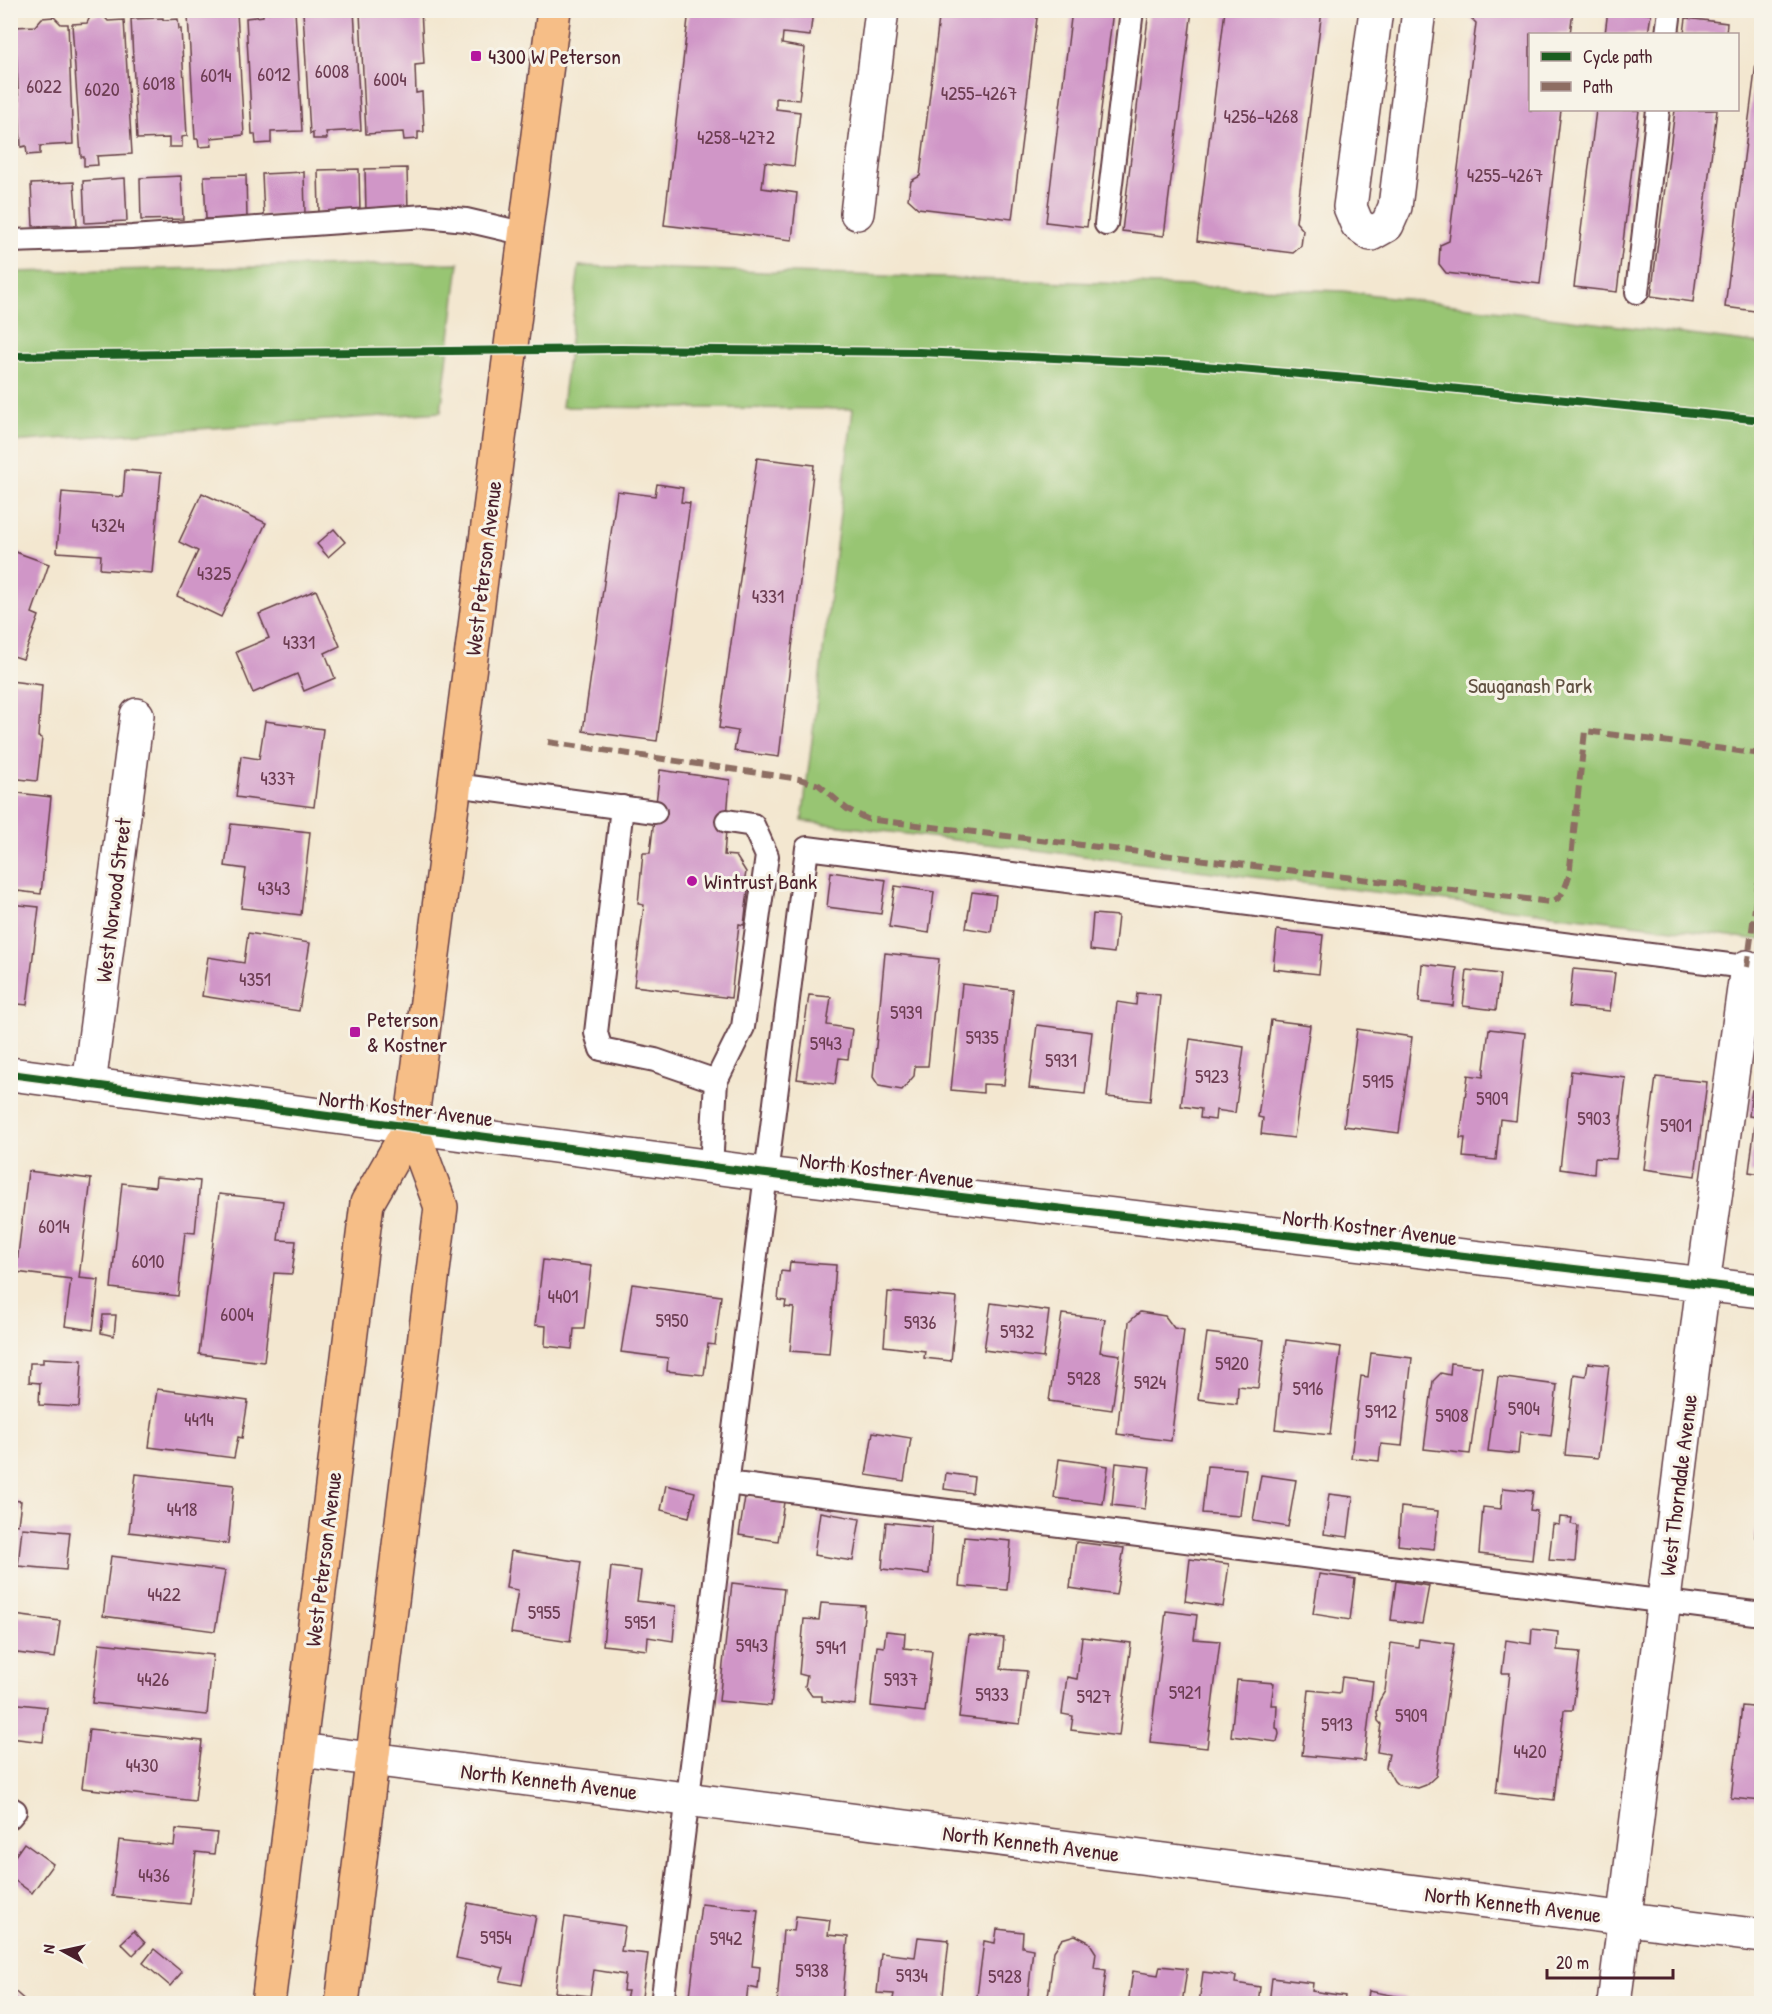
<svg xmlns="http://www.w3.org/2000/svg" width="1772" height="2014" viewBox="0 0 1772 2014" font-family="'Patrick Hand',sans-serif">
  <rect width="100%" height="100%" fill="#f7f3e8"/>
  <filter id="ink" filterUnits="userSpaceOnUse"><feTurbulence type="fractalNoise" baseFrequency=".0167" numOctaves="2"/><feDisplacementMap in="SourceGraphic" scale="12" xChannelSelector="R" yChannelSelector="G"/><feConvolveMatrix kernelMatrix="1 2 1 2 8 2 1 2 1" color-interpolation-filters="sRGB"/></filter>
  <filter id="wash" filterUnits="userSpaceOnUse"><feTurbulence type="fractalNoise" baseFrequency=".008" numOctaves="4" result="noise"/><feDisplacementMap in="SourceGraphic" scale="24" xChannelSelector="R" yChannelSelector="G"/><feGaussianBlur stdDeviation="1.35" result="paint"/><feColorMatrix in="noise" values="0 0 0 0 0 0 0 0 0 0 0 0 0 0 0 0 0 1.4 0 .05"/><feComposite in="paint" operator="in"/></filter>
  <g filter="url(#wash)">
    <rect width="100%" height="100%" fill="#f3e7d0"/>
    <g fill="#98c573" stroke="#71724f" stroke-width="1.5">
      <polygon points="459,263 441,412 11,442 11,272"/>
      <polygon points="579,266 1343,291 1761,344 1761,940 802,821 853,409 562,407"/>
    </g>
    <g id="blocks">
      <g fill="#d096c7">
        <polygon points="295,10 302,131 271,132 271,143 256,144 255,134 252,134 246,18 263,16 263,13"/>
        <polygon points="323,10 354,10 361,130 326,132 327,139 313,139 313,133 310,134 303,12"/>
        <polygon points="421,10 424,64 415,65 416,93 422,92 424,132 418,132 418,139 404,140 403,132 366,134 360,13"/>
        <polygon points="689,10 813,10 810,36 783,33 782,44 805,48 799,100 776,98 776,109 800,112 794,166 765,162 762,188 797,193 792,240 664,225"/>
        <polygon points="940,10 1038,10 1012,219 918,208 908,199 911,181 920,176"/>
        <polygon points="1072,10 1113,10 1087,227 1046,222"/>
        <polygon points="1149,10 1192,10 1164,236 1122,231"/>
        <polygon points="1225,10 1322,10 1296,222 1303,230 1301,246 1293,253 1197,241"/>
        <polygon points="1469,10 1573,10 1570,34 1530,34 1530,110 1561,110 1540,284 1446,273 1439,264 1440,245 1449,241 1476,23 1468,15"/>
        <polygon points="1608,10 1651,14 1648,34 1605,34"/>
        <polygon points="237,12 244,135 211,138 212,146 199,147 198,139 195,139 188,15"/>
        <polygon points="102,14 108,21 124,20 132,154 97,156 98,165 84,166 84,157 81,157 72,24 87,23 90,17"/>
        <polygon points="54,17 61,24 68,24 73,144 40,146 40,154 27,155 26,146 21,147 15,27 35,26 42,18"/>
        <polygon points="163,18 163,20 178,19 179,29 181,29 187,136 182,137 182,147 169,147 169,138 137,139 131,19"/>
        <polygon points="1686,18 1727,23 1726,34 1684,34"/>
        <polygon points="1760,32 1762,32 1762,312 1725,307"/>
        <polygon points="10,91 12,91 16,161 10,161"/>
        <polygon points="1596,110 1639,110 1617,292 1574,287"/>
        <polygon points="1675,110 1717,110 1693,302 1651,296"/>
        <polygon points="407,168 408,211 366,212 365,169"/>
        <polygon points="359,169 360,212 319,213 318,170"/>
        <polygon points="304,172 305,215 264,216 262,174"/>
        <polygon points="246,175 247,218 206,219 204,176"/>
        <polygon points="181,176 183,219 141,220 140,178"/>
        <polygon points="125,178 127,221 85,223 83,181"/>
        <polygon points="74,182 77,225 33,226 31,184"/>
        <polygon points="757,458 814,465 779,757 734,751 738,731 719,728"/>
        <polygon points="125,470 161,473 152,573 100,569 101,555 57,552 62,492 123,497"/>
        <polygon points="657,484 683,488 681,502 690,503 657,741 583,731 617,491 655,496"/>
        <polygon points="202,493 266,523 221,617 177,596 198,551 179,542"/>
        <polygon points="334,529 345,542 328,557 317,544"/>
        <polygon points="10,550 49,564 32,613 39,616 23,659 10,655"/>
        <polygon points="316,590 340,646 325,653 335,678 304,691 297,674 253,693 236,652 269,638 259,614"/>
        <polygon points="10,681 42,685 38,737 42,738 37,781 10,778"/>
        <polygon points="265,721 323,729 314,807 236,797 241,756 259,759"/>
        <polygon points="660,770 730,780 724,855 736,856 746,872 743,890 748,890 744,925 739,924 731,998 634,986 644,905 638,904 643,853 650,853"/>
        <polygon points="10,792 51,797 41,894 10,890"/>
        <polygon points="231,824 310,832 301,915 241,908 246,869 225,866"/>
        <polygon points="831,872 886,880 881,914 827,907"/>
        <polygon points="895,886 934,892 929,933 889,927"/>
        <polygon points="972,892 996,895 991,932 966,928"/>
        <polygon points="10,904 39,907 27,1005 10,1003"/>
        <polygon points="1093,914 1118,916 1114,953 1090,950"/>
        <polygon points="1277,930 1323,935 1319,974 1273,969"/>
        <polygon points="248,933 310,943 299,1011 202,996 208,957 244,963"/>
        <polygon points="885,953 939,959 928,1066 915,1066 914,1076 902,1090 879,1086 873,1077"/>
        <polygon points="1422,964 1457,968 1453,1006 1419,1002"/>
        <polygon points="1573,969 1615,973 1610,1011 1569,1007"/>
        <polygon points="1467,970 1500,974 1496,1010 1463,1006"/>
        <polygon points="962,984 1013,990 1004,1085 983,1084 983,1093 951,1090"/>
        <polygon points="1137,993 1160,995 1150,1101 1107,1097 1117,1002 1136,1005"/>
        <polygon points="809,995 831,997 827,1025 852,1029 848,1059 839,1058 835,1084 797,1079"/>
        <polygon points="1271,1020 1310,1025 1294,1138 1261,1134 1263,1118 1258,1117"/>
        <polygon points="1037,1025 1092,1032 1085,1094 1029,1088"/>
        <polygon points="1357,1029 1412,1037 1399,1133 1344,1126"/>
        <polygon points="1489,1029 1525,1033 1516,1121 1500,1119 1496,1160 1463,1157 1465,1138 1460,1138 1468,1075 1483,1077"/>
        <polygon points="1190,1039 1244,1047 1235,1113 1216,1110 1215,1120 1200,1118 1201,1109 1181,1106"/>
        <polygon points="1571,1071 1626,1078 1616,1159 1595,1158 1594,1174 1560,1169"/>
        <polygon points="1656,1077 1707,1082 1695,1176 1644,1169"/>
        <polygon points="1752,1090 1762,1091 1762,1118 1749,1116"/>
        <polygon points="1755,1125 1762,1125 1762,1174 1749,1172"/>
        <polygon points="28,1171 91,1179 79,1278 99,1280 93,1330 65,1326 71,1279 16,1272"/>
        <polygon points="156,1177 200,1181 195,1233 185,1232 178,1296 111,1288 122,1183 155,1187"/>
        <polygon points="219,1194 283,1201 278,1240 296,1241 292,1274 274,1273 264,1362 199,1354"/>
        <polygon points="543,1260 591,1266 584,1329 574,1329 572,1349 545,1346 546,1326 535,1325"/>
        <polygon points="790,1262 836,1265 829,1354 790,1351 794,1308 785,1307 786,1301 778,1300 781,1271 789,1272"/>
        <polygon points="632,1284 721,1296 715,1345 708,1344 704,1375 667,1371 668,1358 621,1352"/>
        <polygon points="888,1292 957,1298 951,1361 924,1358 925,1351 884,1346"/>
        <polygon points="991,1303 1049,1311 1043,1358 984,1350"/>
        <polygon points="1140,1312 1165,1316 1174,1328 1184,1330 1171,1441 1117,1434 1129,1322"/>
        <polygon points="1062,1314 1105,1319 1100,1352 1120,1355 1112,1410 1049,1401"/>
        <polygon points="103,1315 116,1315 114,1336 101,1333"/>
        <polygon points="1207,1333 1264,1340 1258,1388 1238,1386 1237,1404 1198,1399"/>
        <polygon points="1286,1340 1341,1347 1330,1435 1275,1429"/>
        <polygon points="1371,1353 1412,1358 1402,1446 1381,1444 1379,1461 1351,1458 1361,1376 1368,1377"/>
        <polygon points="43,1358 82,1360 79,1407 39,1405 40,1383 29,1382 30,1363 43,1363"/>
        <polygon points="1451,1363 1482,1367 1470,1454 1424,1449 1433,1381 1441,1373 1450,1375"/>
        <polygon points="1588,1363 1609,1365 1598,1458 1565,1455 1574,1374 1586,1376"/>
        <polygon points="1498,1377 1557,1385 1551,1436 1520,1432 1518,1454 1488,1451"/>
        <polygon points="157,1389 248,1401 242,1438 238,1437 234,1458 149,1447"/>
        <polygon points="873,1432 911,1438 904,1481 866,1475"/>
        <polygon points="1059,1459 1108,1466 1103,1504 1054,1498"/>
        <polygon points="1116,1463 1150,1467 1145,1509 1112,1505"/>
        <polygon points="1207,1466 1246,1469 1240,1516 1202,1513"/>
        <polygon points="946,1473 974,1477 972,1493 944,1489"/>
        <polygon points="136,1474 234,1485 228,1544 129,1532"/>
        <polygon points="1261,1475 1296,1480 1288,1527 1253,1521"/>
        <polygon points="666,1485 695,1492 689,1517 661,1510"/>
        <polygon points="1760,1487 1762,1487 1762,1537 1755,1537"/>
        <polygon points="1503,1488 1533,1491 1530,1510 1537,1511 1532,1560 1479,1554 1483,1507 1501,1509"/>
        <polygon points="1329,1494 1353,1497 1348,1537 1324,1534"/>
        <polygon points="745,1497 784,1502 778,1541 739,1535"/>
        <polygon points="10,1500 21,1501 18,1525 10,1524"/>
        <polygon points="1401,1507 1438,1511 1434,1549 1398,1545"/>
        <polygon points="820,1512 860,1519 853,1561 814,1555"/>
        <polygon points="1560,1517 1572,1518 1571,1524 1578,1526 1575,1562 1549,1560 1553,1524 1559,1525"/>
        <polygon points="886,1522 932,1527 929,1574 882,1569"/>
        <polygon points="22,1528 70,1532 66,1570 18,1566"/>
        <polygon points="964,1537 1011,1541 1007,1590 959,1586"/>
        <polygon points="1076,1542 1124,1548 1116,1595 1070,1588"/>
        <polygon points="511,1551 581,1562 570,1642 511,1633 518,1590 506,1588"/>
        <polygon points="111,1556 225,1571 215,1631 103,1616"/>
        <polygon points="1190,1559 1229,1564 1223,1607 1185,1601"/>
        <polygon points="611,1567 641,1571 637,1601 676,1606 673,1641 648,1637 647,1650 603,1645"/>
        <polygon points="1319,1574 1355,1579 1350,1620 1313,1614"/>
        <polygon points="1396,1581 1429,1586 1422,1624 1391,1620"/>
        <polygon points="732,1583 784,1589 771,1706 719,1701"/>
        <polygon points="821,1603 865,1606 855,1705 822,1701 822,1696 812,1696 805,1686 807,1676 799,1674 804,1619 819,1620"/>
        <polygon points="1166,1611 1197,1615 1194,1639 1220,1641 1207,1748 1150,1742"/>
        <polygon points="14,1615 60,1621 55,1658 10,1652"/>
        <polygon points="1532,1629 1558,1632 1557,1650 1580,1652 1573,1710 1564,1710 1554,1800 1496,1793 1510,1673 1502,1673 1506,1640 1531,1644"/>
        <polygon points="886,1631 905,1633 904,1648 932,1651 925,1712 871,1706 877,1646 884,1647"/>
        <polygon points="969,1635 1004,1638 1001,1669 1027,1671 1020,1724 959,1717"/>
        <polygon points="1082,1637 1131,1643 1119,1736 1071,1730 1073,1716 1062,1714 1067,1677 1077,1679"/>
        <polygon points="1419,1639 1454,1644 1436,1776 1426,1785 1418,1788 1398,1785 1394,1781 1386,1767 1389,1754 1377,1752 1381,1724 1378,1721 1377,1712 1379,1701 1385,1691 1391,1643 1418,1647"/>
        <polygon points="99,1643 213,1655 207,1715 92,1703"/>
        <polygon points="1342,1677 1373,1681 1364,1761 1302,1755 1309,1690 1340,1693"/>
        <polygon points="1237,1680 1274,1683 1271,1705 1277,1705 1276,1728 1278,1729 1279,1734 1277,1742 1231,1736"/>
        <polygon points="10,1703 47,1707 43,1742 10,1738"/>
        <polygon points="1742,1706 1762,1708 1762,1801 1731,1798"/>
        <polygon points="89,1729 202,1741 195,1801 82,1788"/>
        <polygon points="176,1829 217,1833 214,1854 196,1852 190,1904 112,1896 119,1840 174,1846"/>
        <polygon points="24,1843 53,1864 32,1893 10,1877 10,1863"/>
        <polygon points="468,1903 536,1916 522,1985 500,1981 504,1968 456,1958"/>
        <polygon points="701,1904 758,1910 752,1966 760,1967 758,1989 748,1987 746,2004 689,2004"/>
        <polygon points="796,1916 830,1920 828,1935 848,1937 842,2004 777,2004 783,1930 794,1931"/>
        <polygon points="565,1917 625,1926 621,1951 648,1954 641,2004 625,2004 628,1991 623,1991 625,1975 594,1970 590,1996 555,1992"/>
        <polygon points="997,1929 1023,1932 1022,1947 1033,1949 1027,2004 976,2004 984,1941 995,1943"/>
        <polygon points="134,1931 145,1943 133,1955 121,1943"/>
        <polygon points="1075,1935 1089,1942 1096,1953 1094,1968 1106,1970 1102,2004 1047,2004 1054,1951 1062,1939"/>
        <polygon points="918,1937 949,1940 942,2004 892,2004 894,1994 877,1993 881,1953 915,1957"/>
        <polygon points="154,1949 182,1972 170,1986 143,1963"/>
        <polygon points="1160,1966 1187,1969 1182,2004 1128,2004 1133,1971 1158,1975"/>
        <polygon points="1203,1972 1236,1976 1235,1983 1260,1987 1258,2004 1199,2004"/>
        <polygon points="1272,1978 1313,1983 1312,1991 1345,1996 1344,2004 1269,2004"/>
        <polygon points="10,1987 29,2004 10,2004"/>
        <polygon points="1369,1991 1407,1998 1406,2004 1367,2004"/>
      </g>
    </g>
  </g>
  <g filter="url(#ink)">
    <use href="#blocks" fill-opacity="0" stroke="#633d44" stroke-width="1.5"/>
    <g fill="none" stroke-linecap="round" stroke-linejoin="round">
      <defs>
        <g id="lane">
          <polyline points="1667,34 1670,10"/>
          <polyline points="1106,224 1132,10"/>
          <polyline points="10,241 132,237 425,216 466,220 526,234"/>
          <polyline points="1637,292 1658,110"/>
          <polyline points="455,785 655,812"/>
          <polyline points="622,807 596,1033 601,1049 655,1060 716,1081"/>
          <polyline points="711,1167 716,1081 743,1027 767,856 753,825 727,821"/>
          <polyline points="727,1483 1762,1614"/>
          <polyline points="10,1808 15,1811 10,1817"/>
          <polyline points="662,2004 807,848 1761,969"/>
        </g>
        <g id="street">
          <polyline points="1376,10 1350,207 1357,224 1371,234 1387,225 1395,207 1419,10"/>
          <polyline points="857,213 882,10"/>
          <polyline points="10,1074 766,1174 1762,1291"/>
          <polyline points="89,1085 137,715"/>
          <polyline points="300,1750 1762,1936"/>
          <polyline points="1614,2004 1703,1284 1747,967"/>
        </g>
        <g id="primary">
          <polyline points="268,2004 367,1203 411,1126 554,10"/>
          <polyline points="342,2004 441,1207 411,1126"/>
        </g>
      </defs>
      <use href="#lane" stroke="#633d44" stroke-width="26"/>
      <use href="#street" stroke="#633d44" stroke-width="36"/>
      <use href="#primary" stroke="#633d44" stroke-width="36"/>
      <use href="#lane" stroke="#fff" stroke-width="22"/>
      <use href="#street" stroke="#fff" stroke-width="33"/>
      <use href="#primary" stroke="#f6be87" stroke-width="33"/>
      <g stroke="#8d6e63" stroke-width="6" stroke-dasharray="12 6" stroke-linecap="butt">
        <path d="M548,742l251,37 20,6 28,24 20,10 684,83c11,-3 15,-16 18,-26l16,-145 177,23"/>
        <polyline points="1747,967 1762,856"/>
      </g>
      <defs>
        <g id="cycleway">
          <polyline points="10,356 621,349 919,352 1168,363 1360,379 1762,420"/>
          <polyline points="10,1074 766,1174 1762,1291"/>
        </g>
      </defs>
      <use href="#cycleway" stroke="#f7f3e8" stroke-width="11"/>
      <use href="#cycleway" stroke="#1b5e20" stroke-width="8"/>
    </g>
  </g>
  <g fill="#b5179e" stroke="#f7f3e8" stroke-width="2">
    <rect x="470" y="50" width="12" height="12" rx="3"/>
    <circle cx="692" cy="881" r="6"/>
    <rect x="349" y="1026" width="12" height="12" rx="3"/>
  </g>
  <g text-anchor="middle" stroke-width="6" stroke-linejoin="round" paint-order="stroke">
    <g font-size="20" fill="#6c3d52">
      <text x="332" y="78">6008</text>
      <text x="274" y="81">6012</text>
      <text x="216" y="82">6014</text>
      <text x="390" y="86">6004</text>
      <text x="159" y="90">6018</text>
      <text x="44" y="93">6022</text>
      <text x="102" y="96">6020</text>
      <text x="979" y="100">4255-4267</text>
      <text x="1261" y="123">4256-4268</text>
      <text x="736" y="144">4258-4272</text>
      <text x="1505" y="182">4255-4267</text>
      <text x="108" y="532">4324</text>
      <text x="214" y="580">4325</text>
      <text x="768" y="603">4331</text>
      <text x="299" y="649">4331</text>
      <text x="278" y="785">4337</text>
      <text x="274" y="895">4343</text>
      <text x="255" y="986">4351</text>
      <text x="906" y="1019">5939</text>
      <text x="982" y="1044">5935</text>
      <text x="826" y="1050">5943</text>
      <text x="1061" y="1067">5931</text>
      <text x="1212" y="1083">5923</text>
      <text x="1378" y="1088">5915</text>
      <text x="1492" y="1105">5909</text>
      <text x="1594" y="1125">5903</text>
      <text x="1676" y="1132">5901</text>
      <text x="54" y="1233">6014</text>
      <text x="148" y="1268">6010</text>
      <text x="563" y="1303">4401</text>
      <text x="237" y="1321">6004</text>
      <text x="672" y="1327">5950</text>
      <text x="920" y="1329">5936</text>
      <text x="1017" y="1338">5932</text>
      <text x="1232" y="1370">5920</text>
      <text x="1084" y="1385">5928</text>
      <text x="1150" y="1389">5924</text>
      <text x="1308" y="1395">5916</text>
      <text x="1524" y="1415">5904</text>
      <text x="1381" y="1418">5912</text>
      <text x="1452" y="1422">5908</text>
      <text x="199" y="1426">4414</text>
      <text x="182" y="1516">4418</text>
      <text x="164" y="1601">4422</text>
      <text x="544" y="1619">5955</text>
      <text x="640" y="1629">5951</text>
      <text x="752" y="1652">5943</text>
      <text x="831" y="1654">5941</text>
      <text x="153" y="1686">4426</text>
      <text x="901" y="1686">5937</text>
      <text x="1185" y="1699">5921</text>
      <text x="992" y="1701">5933</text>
      <text x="1094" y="1703">5927</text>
      <text x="1411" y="1722">5909</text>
      <text x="1337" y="1731">5913</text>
      <text x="1530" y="1758">4420</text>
      <text x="142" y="1772">4430</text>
      <text x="154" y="1882">4436</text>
      <text x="496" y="1944">5954</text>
      <text x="726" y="1945">5942</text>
      <text x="812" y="1977">5938</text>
      <text x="912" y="1982">5934</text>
      <text x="1005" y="1983">5928</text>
    </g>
    <g font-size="22" fill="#4a1f2b" stroke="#f7f3e8" text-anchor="start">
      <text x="488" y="64">4300 W Peterson</text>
      <text x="704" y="889">Wintrust Bank</text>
      <text x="367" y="1027">Peterson<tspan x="367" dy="25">&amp; Kostner</tspan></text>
    </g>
    <g font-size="22" fill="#4a1f2b" stroke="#f7f3e8">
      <text transform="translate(483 568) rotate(-83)" y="8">West Peterson Avenue</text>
      <text transform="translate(113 900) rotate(-83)" y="8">West Norwood Street</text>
      <text transform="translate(406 1108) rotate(7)" y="8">North Kostner Avenue</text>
      <text transform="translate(887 1170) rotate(7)" y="8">North Kostner Avenue</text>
      <text transform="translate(1370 1227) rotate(7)" y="8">North Kostner Avenue</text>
      <text transform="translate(1678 1485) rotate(-83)" y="8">West Thorndale Avenue</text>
      <text transform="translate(323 1559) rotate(-83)" y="8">West Peterson Avenue</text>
      <text transform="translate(549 1781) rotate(7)" y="8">North Kenneth Avenue</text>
      <text transform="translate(1031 1843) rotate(7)" y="8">North Kenneth Avenue</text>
      <text transform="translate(1513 1904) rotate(7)" y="8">North Kenneth Avenue</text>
    </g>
    <g font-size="22" fill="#615141" stroke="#f7f3e8">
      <text x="1530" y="693">Sauganash Park</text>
    </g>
  </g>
  <rect width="1772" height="2014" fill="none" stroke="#f7f3e8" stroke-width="36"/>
  <rect x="1529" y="33" width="210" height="78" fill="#f7f3e8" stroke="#b29e9c" stroke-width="1.5"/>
  <rect x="1541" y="52" width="30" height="9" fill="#1b5e20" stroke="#b29e9c" stroke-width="1.5"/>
  <text x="1583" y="63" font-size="18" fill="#4a1f2b">Cycle path</text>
  <rect x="1541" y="82" width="30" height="9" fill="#8d6e63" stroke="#b29e9c" stroke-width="1.5"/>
  <text x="1583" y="93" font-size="18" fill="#4a1f2b">Path</text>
  <g transform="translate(63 1951) rotate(278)" stroke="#f7f3e8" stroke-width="4.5" paint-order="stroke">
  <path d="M0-4.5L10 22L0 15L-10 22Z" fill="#4a1f2b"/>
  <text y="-9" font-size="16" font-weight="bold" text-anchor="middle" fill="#4a1f2b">N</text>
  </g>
  <path d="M1547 1969v9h126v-9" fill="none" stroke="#4a1f2b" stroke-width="3"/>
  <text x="1556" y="1969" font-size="18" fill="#4a1f2b" stroke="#f7f3e8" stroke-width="4.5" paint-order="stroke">20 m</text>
</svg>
